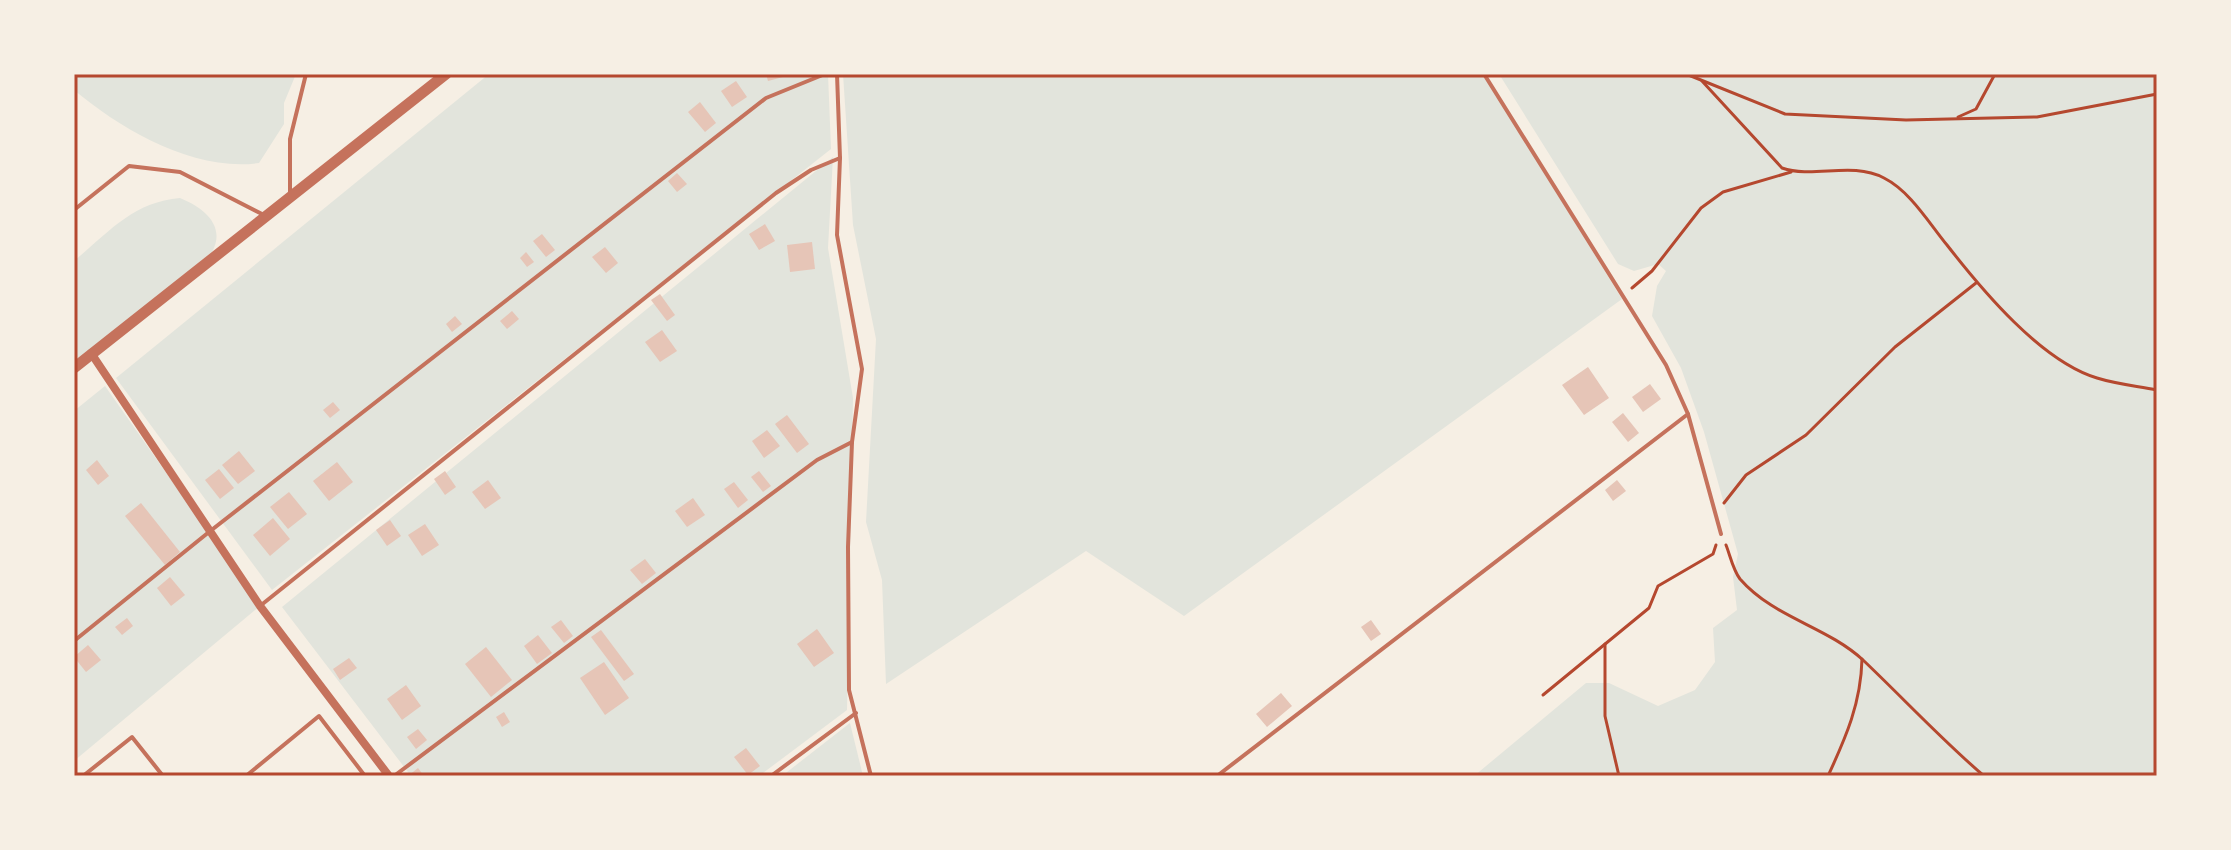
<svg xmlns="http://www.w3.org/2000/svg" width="2231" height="850" viewBox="0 0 2231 850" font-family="'Fira Sans Condensed',sans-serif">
  <rect width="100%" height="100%" fill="#f6efe4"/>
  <g fill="#e2e4dc">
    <path d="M74,74h222l-12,29v21l-25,39c-65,9 -137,-33 -185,-73z"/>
    <polygon points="489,74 828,74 831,149 272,590 116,378"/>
    <polygon points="843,74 1483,74 1622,299 1184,616 1086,551 886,684 882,580 866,522 876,339 853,225"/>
    <polygon points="1499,74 2157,74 2157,776 1474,776 1586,683 1609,683 1658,706 1695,690 1715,662 1713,628 1737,610 1733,577 1738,554 1704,432 1681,368 1652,316 1657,286 1666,271 1658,264 1634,271 1618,264"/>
    <polygon points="833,157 828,248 853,398 847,710 759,776 411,776 282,607"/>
    <path d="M180,198c22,9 47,27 32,54l-138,113v-104c35,-29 59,-59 106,-63z"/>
    <polygon points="105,386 260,606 74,761 74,411"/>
    <polygon points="850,723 863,776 782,776"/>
  </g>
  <g fill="#e6c5b7">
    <polygon points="766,74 782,74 783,77 768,81"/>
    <polygon points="736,81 747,97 732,107 721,91"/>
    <polygon points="700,102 716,123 705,132 688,112"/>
    <polygon points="677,173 687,184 677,192 668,181"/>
    <polygon points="765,224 775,241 759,250 749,234"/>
    <polygon points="542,234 555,250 546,257 533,241"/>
    <polygon points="812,242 815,269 790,272 787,245"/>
    <polygon points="605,247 618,263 606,273 592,257"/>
    <polygon points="526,252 534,262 527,267 520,258"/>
    <polygon points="660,294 675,315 667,321 651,300"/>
    <polygon points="512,311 519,319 507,329 500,321"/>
    <polygon points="455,316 462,324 452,332 446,324"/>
    <polygon points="662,330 677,351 660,362 645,342"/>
    <polygon points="1588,367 1609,398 1584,415 1562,385"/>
    <polygon points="1650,384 1661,399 1643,412 1632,397"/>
    <polygon points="333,402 340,410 330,418 323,410"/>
    <polygon points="1623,413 1639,433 1628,442 1612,422"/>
    <polygon points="787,415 809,444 797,453 775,424"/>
    <polygon points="767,430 780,446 764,458 752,441"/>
    <polygon points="239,451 255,471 238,484 222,465"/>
    <polygon points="97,460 109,476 98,485 86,470"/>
    <polygon points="337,462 353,482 329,501 313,481"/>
    <polygon points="219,469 234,488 220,499 205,480"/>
    <polygon points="445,471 456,487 445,495 434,479"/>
    <polygon points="759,471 771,486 763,492 751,477"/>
    <polygon points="488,480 501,498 485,509 472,492"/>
    <polygon points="1617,480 1626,491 1613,501 1605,490"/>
    <polygon points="734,482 748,500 738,508 724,489"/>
    <polygon points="289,492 307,514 288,529 270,507"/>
    <polygon points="693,498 705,515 687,527 675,511"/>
    <polygon points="141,503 180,552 165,565 125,516"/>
    <polygon points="273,518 290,539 270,556 253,535"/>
    <polygon points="390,520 401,536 387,546 376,530"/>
    <polygon points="425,524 439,545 422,556 408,535"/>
    <polygon points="645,559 656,573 642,584 630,570"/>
    <polygon points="170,577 185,595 171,606 157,588"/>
    <polygon points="127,618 133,626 122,635 115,627"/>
    <polygon points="561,620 573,636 564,643 551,627"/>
    <polygon points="1371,620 1381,634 1371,641 1361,627"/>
    <polygon points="817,629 834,653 814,667 797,644"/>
    <polygon points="601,630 634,674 624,681 591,637"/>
    <polygon points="538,635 552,653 537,664 524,646"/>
    <polygon points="88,645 101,660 86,672 74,657"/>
    <polygon points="486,647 512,680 491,697 465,664"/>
    <polygon points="349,658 357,668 340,680 333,669"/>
    <polygon points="604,662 629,698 605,715 580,678"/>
    <polygon points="406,685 421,706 402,720 387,699"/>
    <polygon points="1281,693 1292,706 1267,727 1256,714"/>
    <polygon points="504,712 510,722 502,727 496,717"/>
    <polygon points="418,729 427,740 416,749 407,737"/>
    <polygon points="746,748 760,766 748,775 734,757"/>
    <polygon points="418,768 424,776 408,776"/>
  </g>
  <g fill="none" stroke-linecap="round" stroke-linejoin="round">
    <g stroke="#b5482f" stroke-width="3">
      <polyline points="1686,74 1785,114 1906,120 2037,117 2157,94"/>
      <path d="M1702,81l80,87c32,11 69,-7 102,10 26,13 45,45 63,67 35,45 94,116 150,133 19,6 40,8 60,12"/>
      <polyline points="1958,117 1976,109 1995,74"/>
      <polyline points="1632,288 1652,271 1701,208 1723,192 1791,172"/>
      <polyline points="1724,503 1746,475 1806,435 1895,347 1976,283"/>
      <path d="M1726,545c4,10 7,25 14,34 34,39 86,47 123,81 41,39 78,79 121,116"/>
      <polyline points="1605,644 1605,716 1619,776"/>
      <polyline points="1543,695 1649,608 1658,586 1713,554 1716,545"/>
      <path d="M1828,776c18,-39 33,-73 34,-117"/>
    </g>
    <g stroke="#c5725c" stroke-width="4">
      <polyline points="837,74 840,158 837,235 862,369 852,442 848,547 849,690 871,776"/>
      <polyline points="1484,74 1666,365 1688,414 1721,534"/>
      <polyline points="290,196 290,139 306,74"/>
      <polyline points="74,210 129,166 180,172 264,215"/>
      <polyline points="260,606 776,193 811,170 840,158"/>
      <polyline points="74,641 209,532 766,98 825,74"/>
      <polyline points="83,776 132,737 163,776"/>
      <polyline points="246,776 319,716 365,776"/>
      <polyline points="394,776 817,460 852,442"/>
      <polyline points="771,776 856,713"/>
      <polyline points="1217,776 1688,414"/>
    </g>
    <polyline stroke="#c5725c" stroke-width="8" points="91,353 260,606 389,776"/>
    <polyline stroke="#c5725c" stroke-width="11" points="74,368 446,74"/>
  </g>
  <rect width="2231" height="850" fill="none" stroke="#f6efe4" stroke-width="152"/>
  <rect x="76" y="76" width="2079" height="698" fill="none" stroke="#b5482f" stroke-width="3"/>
</svg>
